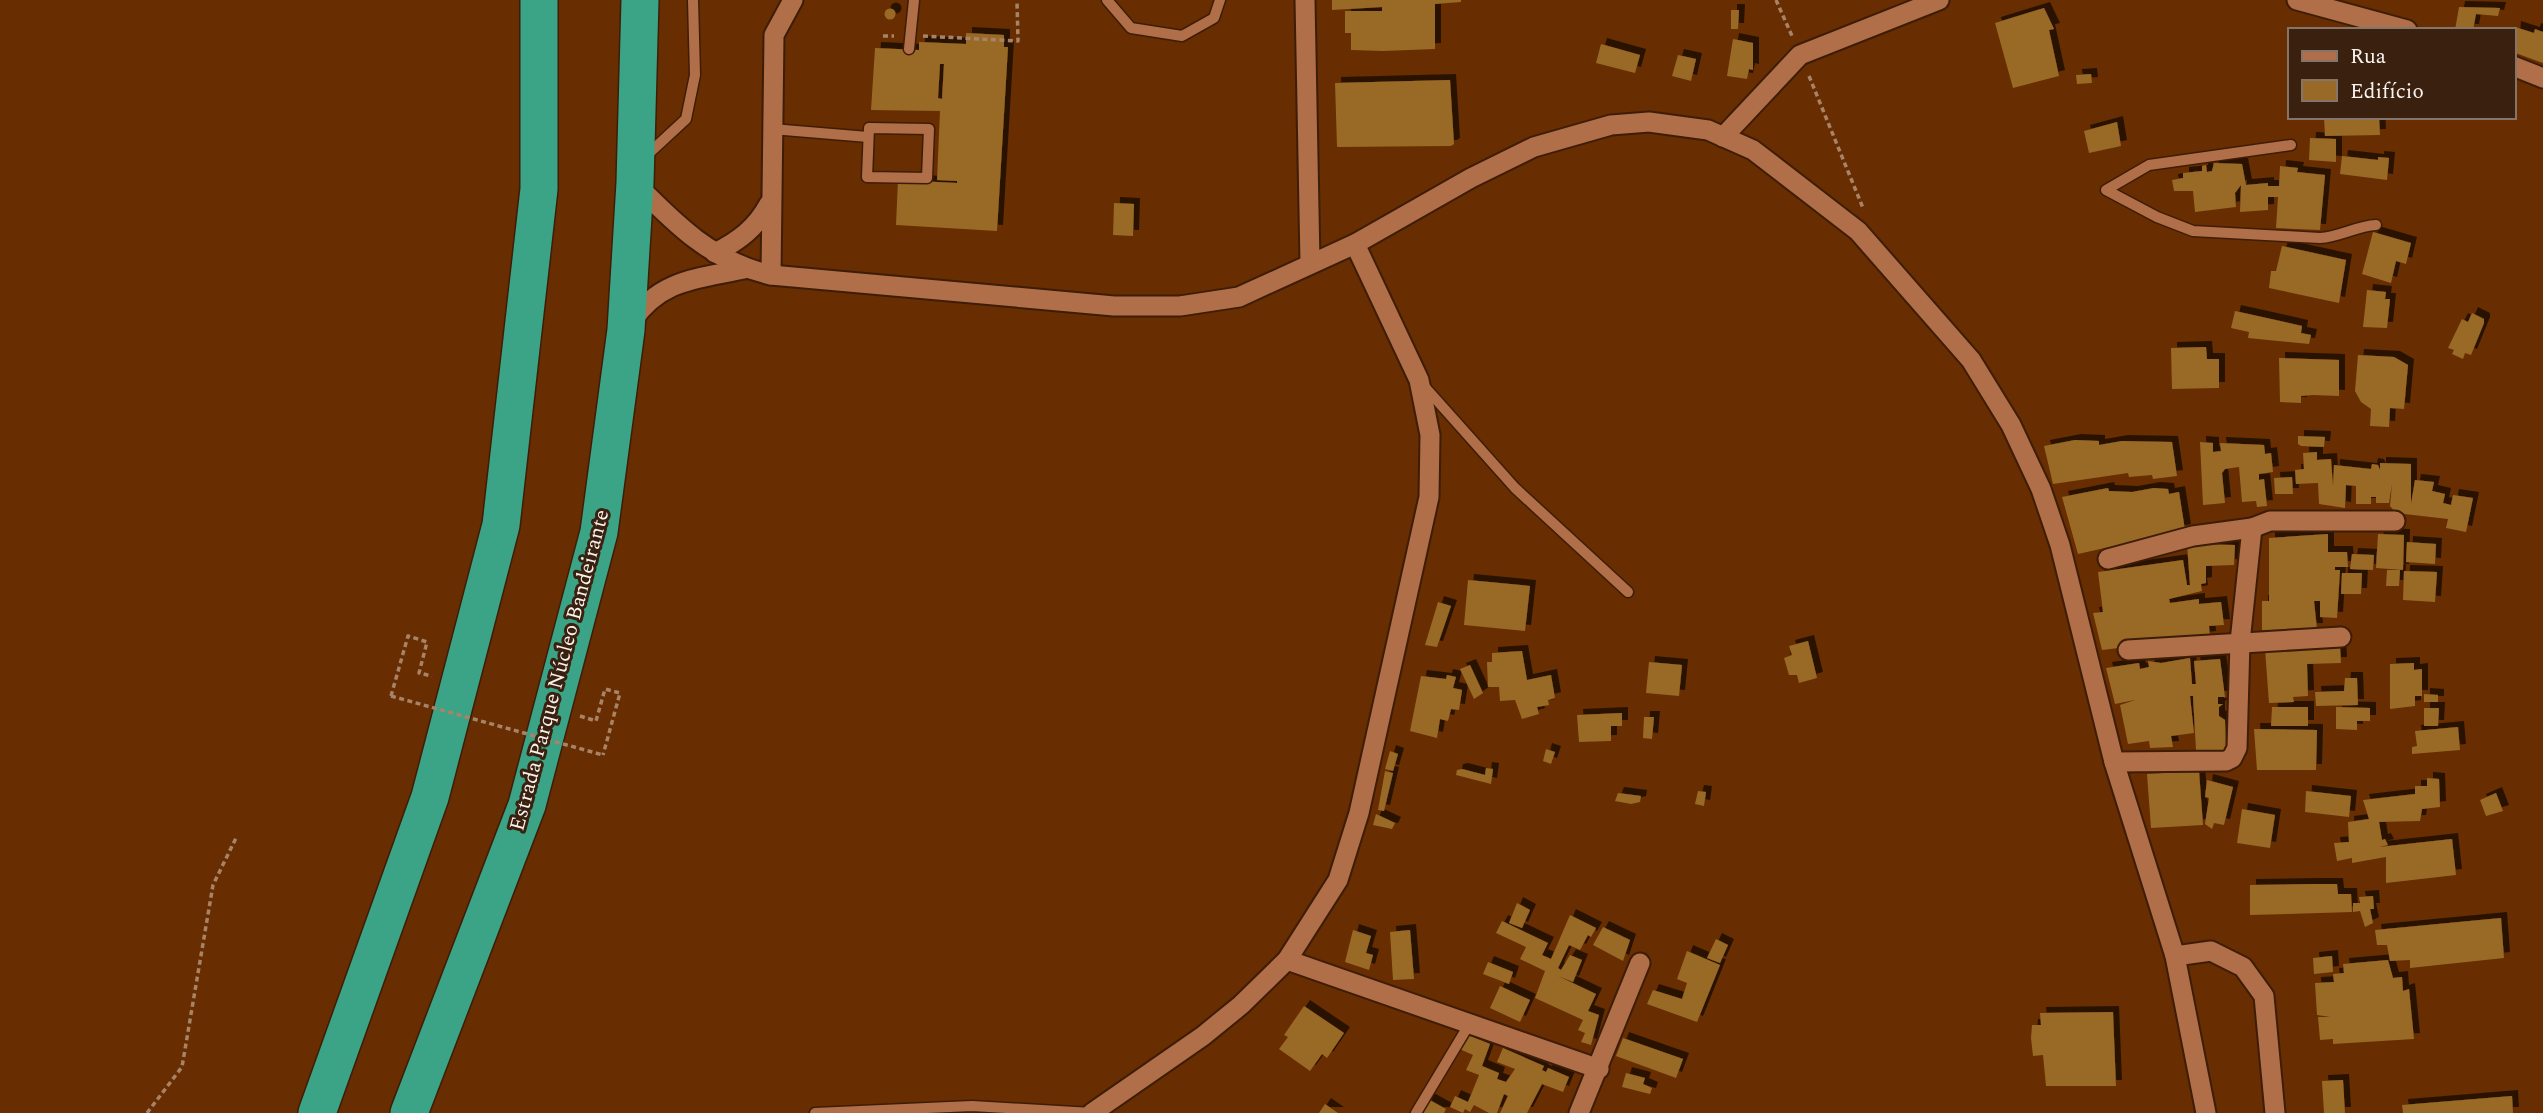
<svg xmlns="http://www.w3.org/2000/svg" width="2543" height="1113" viewBox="0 0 2543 1113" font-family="Spectral,serif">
  <defs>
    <filter id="shadow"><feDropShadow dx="6" dy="-6" stdDeviation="0" flood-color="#0009"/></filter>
  </defs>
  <rect width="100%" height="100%" fill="#682d00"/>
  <g fill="#996928" fill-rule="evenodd" filter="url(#shadow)">
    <polygon points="1332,0 1461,0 1461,2 1435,4 1435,49 1383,51 1351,50 1351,33 1345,33 1345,11 1382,11 1382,7 1332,10"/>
    <polygon points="2459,7 2500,8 2498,16 2476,14 2473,30 2455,30"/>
    <polygon points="2044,8 2054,29 2049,30 2059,76 2013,88 1995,23"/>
    <circle cx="890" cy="14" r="5.5"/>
    <polygon points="1731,10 1739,10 1738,29 1731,29"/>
    <polygon points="2515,27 2534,33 2535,29 2543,32 2543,63 2513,52"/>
    <path d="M966,33l38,2v12h4l-11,184 -101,-6 2,-45 59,3v-2l-20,-1 3,-69 -69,-1 4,-62 44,2v-8l47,2zM940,64h4l-2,35 -4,-1z"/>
    <polygon points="1733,39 1753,43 1753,70 1749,69 1747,79 1727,76"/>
    <polygon points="1601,44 1640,55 1635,73 1596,63"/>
    <polygon points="1678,55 1696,59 1691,81 1672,76"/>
    <polygon points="2091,74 2092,83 2077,84 2076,75"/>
    <polygon points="1450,80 1454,144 1451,146 1337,147 1335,83"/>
    <polygon points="2324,117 2379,117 2380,135 2325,136"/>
    <polygon points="2117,122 2121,146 2089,153 2084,131"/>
    <polygon points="2310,138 2336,139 2336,162 2309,160"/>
    <polygon points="2342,156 2378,160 2378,157 2389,158 2387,180 2340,174"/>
    <polygon points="2214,163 2242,164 2246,185 2268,183 2268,186 2279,186 2280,166 2298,168 2297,172 2325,175 2320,230 2276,228 2278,197 2268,197 2268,210 2240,212 2241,185 2235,193 2236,207 2195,212 2193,191 2174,191 2172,180 2183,178 2183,173 2202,171 2202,166 2206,165 2207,172 2212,171"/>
    <polygon points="1114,203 1134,204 1133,236 1113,235"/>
    <polygon points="2373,232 2411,243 2406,264 2396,261 2391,283 2362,274"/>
    <polygon points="2282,246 2346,260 2339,303 2269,288 2271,271 2276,271"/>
    <polygon points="2367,290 2386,292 2385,299 2390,299 2387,328 2363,327"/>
    <polygon points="2235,311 2302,326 2301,333 2311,335 2309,344 2248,338 2249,332 2231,328"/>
    <polygon points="2472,313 2484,319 2484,323 2471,355 2465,353 2463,359 2452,354 2454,350 2448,348 2462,319 2468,322"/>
    <polygon points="2206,347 2207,359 2219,359 2219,388 2172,389 2171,348"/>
    <polygon points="2358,355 2394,357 2408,365 2404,409 2390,408 2389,427 2370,426 2371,409 2361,402 2355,391"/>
    <polygon points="2279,358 2339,360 2339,396 2313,395 2301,396 2301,403 2280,402"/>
    <polygon points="2298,436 2325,437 2324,447 2301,446 2298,444"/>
    <polygon points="2075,440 2099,441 2099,445 2122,441 2172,442 2177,476 2153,479 2152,475 2129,477 2128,473 2053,484 2044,446"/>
    <polygon points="2200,442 2213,443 2213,452 2221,451 2220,443 2264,445 2265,454 2271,453 2273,472 2259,474 2259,480 2264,479 2267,506 2257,507 2256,501 2242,502 2239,467 2225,469 2222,473 2225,503 2203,505"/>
    <polygon points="2317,452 2317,460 2331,459 2333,486 2334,465 2371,469 2372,464 2378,465 2380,470 2380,463 2411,464 2411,504 2415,480 2434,482 2432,491 2445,494 2443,503 2451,505 2453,495 2473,498 2466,532 2446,528 2448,519 2396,513 2390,506 2392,484 2389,503 2376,503 2376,497 2371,497 2371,504 2356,504 2356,486 2346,485 2345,508 2319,504 2318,483 2296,484 2295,470 2304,469 2303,453"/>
    <polygon points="2292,477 2293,494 2275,494 2274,478"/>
    <polygon points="2108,488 2109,491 2132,492 2154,488 2168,489 2169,494 2179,492 2185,530 2078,554 2062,497"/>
    <polygon points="2328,534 2328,552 2347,552 2348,567 2335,567 2335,570 2340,570 2337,618 2320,617 2320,601 2314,601 2317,629 2262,630 2262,601 2269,601 2269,538"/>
    <polygon points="2378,534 2404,535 2403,570 2376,568"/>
    <polygon points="2407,542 2436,544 2435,564 2406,562"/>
    <polygon points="2187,544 2235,545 2234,565 2206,566 2206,583 2201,584 2202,591 2169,599 2170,603 2199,599 2199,604 2221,602 2224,625 2209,626 2210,637 2102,650 2093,613 2103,612 2098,572 2183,560 2187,585 2190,585"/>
    <polygon points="2352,554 2374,555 2373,570 2350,569"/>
    <polygon points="2387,570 2400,570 2399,586 2386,586"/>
    <polygon points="2404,571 2437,572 2435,602 2403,600"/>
    <polygon points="2342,573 2362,573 2361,594 2341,594"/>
    <polygon points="1468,580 1530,586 1525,631 1464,625"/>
    <polygon points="1438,602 1451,606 1437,647 1425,645"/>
    <polygon points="1808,641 1817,678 1799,683 1797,675 1789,675 1784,658 1792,655 1789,646"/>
    <polygon points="2340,646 2341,663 2307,664 2308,696 2293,697 2294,702 2269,703 2265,649"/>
    <polygon points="1522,651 1527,680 1551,675 1555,698 1548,700 1549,705 1537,707 1539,714 1522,719 1515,700 1500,701 1499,687 1488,687 1487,662 1492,662 1492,653"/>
    <polygon points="2190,658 2192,684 2196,684 2194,661 2220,659 2225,697 2218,697 2218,704 2223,704 2219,707 2219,716 2225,720 2226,750 2196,750 2193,696 2190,696 2194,733 2171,736 2173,747 2150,748 2149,741 2128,744 2120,705 2135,700 2115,704 2106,668 2139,663 2140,669 2149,667 2148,661 2161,663"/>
    <polygon points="1649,662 1682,665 1679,696 1646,693"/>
    <polygon points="2414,663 2414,670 2422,669 2422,696 2415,696 2415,706 2390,709 2390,664"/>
    <polygon points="1470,665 1483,693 1474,699 1460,669"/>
    <polygon points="1447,675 1456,677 1453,688 1462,690 1459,710 1451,709 1448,721 1440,719 1437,738 1410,731 1421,676 1446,679"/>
    <polygon points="2345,678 2357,678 2358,705 2316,706 2315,692 2344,691"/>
    <polygon points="2424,694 2438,695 2438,702 2424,702"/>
    <polygon points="2272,707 2308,707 2308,726 2271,726"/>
    <polygon points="2336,707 2370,708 2370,721 2357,721 2357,730 2336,729"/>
    <polygon points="2424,708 2439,708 2438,726 2424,726"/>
    <polygon points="1622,713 1622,726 1611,726 1611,741 1579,742 1577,715"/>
    <polygon points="1644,717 1654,717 1652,739 1643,738"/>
    <polygon points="2458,727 2460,750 2412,754 2412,747 2417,746 2415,731"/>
    <polygon points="2254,729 2317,730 2316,770 2257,770"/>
    <polygon points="1546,749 1555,752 1551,764 1543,761"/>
    <polygon points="1390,751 1398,754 1393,771 1385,769"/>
    <polygon points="1486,768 1493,769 1491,784 1456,775 1457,770 1462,769 1485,775"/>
    <polygon points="1385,771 1393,773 1384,811 1378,810"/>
    <polygon points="2199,771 2203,825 2151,828 2147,774"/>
    <polygon points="2427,778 2439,779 2440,807 2422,809 2420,821 2379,822 2382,840 2385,839 2388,845 2379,847 2452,839 2456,875 2386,883 2386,857 2352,863 2352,858 2337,861 2334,843 2349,842 2348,822 2369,819 2363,800 2415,794 2415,786 2427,786"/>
    <polygon points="2207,780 2233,787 2224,825 2214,823 2212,829 2205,824 2209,798 2205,797"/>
    <polygon points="1698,791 1706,792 1704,806 1695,804"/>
    <polygon points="2306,791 2351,796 2349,817 2305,812"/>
    <polygon points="1618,793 1641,796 1640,802 1631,804 1615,801"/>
    <polygon points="2496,793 2503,811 2486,816 2480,800"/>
    <polygon points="2242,809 2275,815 2270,848 2237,843"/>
    <polygon points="1376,814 1395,823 1392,829 1373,825"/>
    <polygon points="2315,884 2337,884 2338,894 2351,894 2352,912 2250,915 2250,885"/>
    <polygon points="2373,896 2374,909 2370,909 2373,923 2365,927 2360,911 2353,912 2353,903 2360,903 2359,897"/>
    <polygon points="1517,903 1530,910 1522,928 1509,923"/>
    <polygon points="1570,915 1596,928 1591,937 1588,935 1580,950 1569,945 1558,968 1561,970 1570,955 1582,960 1573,982 1558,976 1596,994 1588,1011 1599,1015 1591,1045 1581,1042 1585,1033 1578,1030 1583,1020 1535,998 1545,971 1520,959 1526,947 1496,933 1502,921 1527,933 1548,943 1542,955 1551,959"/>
    <polygon points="2501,918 2504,958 2410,968 2410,960 2390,961 2387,945 2377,945 2375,930"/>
    <polygon points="1603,927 1630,940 1623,961 1593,945"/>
    <polygon points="1353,930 1371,936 1366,953 1373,955 1369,970 1345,962"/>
    <polygon points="1410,930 1414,979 1393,980 1390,932"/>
    <polygon points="1716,939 1728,945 1720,963 1707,958"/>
    <polygon points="1687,951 1720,965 1697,1022 1647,1004 1653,990 1682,999 1687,983 1677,979"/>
    <polygon points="2332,956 2333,972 2314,974 2313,958"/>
    <polygon points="2388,960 2393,978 2402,977 2403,991 2409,989 2414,1039 2333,1044 2333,1039 2320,1040 2318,1017 2330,1017 2317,1015 2315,983 2334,982 2333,974 2344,973 2343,964"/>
    <polygon points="1488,962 1513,972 1509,984 1483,974"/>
    <polygon points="1500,986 1530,1000 1520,1022 1490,1008"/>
    <polygon points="1304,1006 1344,1033 1327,1058 1322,1054 1310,1071 1279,1049 1288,1037 1284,1035"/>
    <polygon points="2113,1012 2116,1086 2046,1086 2043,1055 2033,1056 2031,1038 2032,1025 2041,1025 2040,1013"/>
    <polygon points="1461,1032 1490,1044 1482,1066 1499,1073 1497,1079 1506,1082 1515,1069 1497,1062 1503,1048 1544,1066 1542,1070 1546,1072 1548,1068 1569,1077 1563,1092 1542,1084 1527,1113 1500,1113 1508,1096 1504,1094 1497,1113 1489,1113 1474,1105 1470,1112 1465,1109 1463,1113 1450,1107 1455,1096 1468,1102 1479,1075 1466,1070 1473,1055 1455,1047"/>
    <polygon points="1623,1038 1683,1059 1676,1078 1616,1056"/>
    <polygon points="1626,1073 1645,1078 1643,1084 1652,1088 1650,1094 1622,1087"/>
    <polygon points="2343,1080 2345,1113 2324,1113 2322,1081"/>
    <polygon points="2512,1096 2513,1113 2403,1113 2402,1105"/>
    <polygon points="1428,1099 1446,1109 1444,1113 1422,1113"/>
    <polygon points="1325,1104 1338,1113 1319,1113"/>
  </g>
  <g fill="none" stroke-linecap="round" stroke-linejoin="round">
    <defs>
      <g id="lane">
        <polyline points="1107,0 1131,28 1182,36 1214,18 1220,0"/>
        <polyline points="909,49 914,0"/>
        <polygon points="869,128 929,129 927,178 867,177"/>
        <polyline points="772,129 868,137"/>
        <path d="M2291,145l-142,20 -43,25 51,27 36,14 127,7c20,-1 36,-12 56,-13"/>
        <polyline points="646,156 686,119 695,75 693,0"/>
        <polyline points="1424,386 1515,488 1628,592"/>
        <polyline points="815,1113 972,1106 1092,1113"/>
        <polyline points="1416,1113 1470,1023"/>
      </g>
      <g id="street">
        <polyline points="1305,0 1310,263"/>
        <polyline points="2297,0 2407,30"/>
        <polyline points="2513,66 2543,78"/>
        <polyline points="1723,137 1800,55 1939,0"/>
        <path d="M635,183c40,41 78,79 136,92l343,31h66l59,-9 116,-53 116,-66 63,-31 77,-22 38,-3 59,8 45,20 105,81 113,129 40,65 30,64 19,56 54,217 61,194 31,157"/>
        <path d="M715,253c25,-13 41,-25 54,-49"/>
        <polyline points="771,275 774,35 793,0"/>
        <path d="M632,321c29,-42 65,-42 112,-52"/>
        <polyline points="2108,559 2193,536 2252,528"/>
        <polyline points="2128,650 2341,637"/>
        <polyline points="2114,762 2226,761 2232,758 2237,748 2240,642 2252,528 2270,521 2395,521"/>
        <polyline points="2175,956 2211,951 2243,967 2264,996 2275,1113"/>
        <polyline points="1287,960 1599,1069"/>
        <polyline points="1092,1113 1203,1036 1241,1005 1287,960 1338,880 1359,813 1429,497 1430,435 1419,380 1355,244"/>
        <polyline points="1579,1113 1640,963"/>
      </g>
      <g id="highway">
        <polyline points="317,1113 430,797 501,525 539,189 539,0"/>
        <polyline points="409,1113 527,805 599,532 626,330 635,183 640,0"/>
      </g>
    </defs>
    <use href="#lane" stroke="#3e1d08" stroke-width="13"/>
    <use href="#street" stroke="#3e1d08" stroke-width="23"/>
    <use href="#highway" stroke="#3e1d08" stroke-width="40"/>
    <g stroke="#a78368" stroke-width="3.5" stroke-dasharray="5 3.5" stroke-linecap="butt">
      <polyline points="1776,0 1792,36"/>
      <polyline points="883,36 894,36"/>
      <polyline points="923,36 1018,41 1017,2"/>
      <polyline points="1809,76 1863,208"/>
      <polyline points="391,696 408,636 427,642 419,673 432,676"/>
      <polyline points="580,716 596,721 605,689 620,693 603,755"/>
      <polyline points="147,1113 182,1067 213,885 236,838"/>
    </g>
    <use href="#lane" stroke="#b06f48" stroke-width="10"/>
    <use href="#street" stroke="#b06f48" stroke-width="19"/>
    <use href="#highway" stroke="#3ba486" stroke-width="37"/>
    <polyline stroke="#a78368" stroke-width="3.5" stroke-dasharray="5 3.5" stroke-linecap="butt" points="391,696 603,755"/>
  </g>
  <g text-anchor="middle" stroke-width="6" stroke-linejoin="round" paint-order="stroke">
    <g font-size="21" fill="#f9f2ee" stroke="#3a200f">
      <text transform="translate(559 670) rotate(-75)" y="7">Estrada Parque Núcleo Bandeirante</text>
    </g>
  </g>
  <rect x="2288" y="28" width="228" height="91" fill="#3a200f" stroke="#867468" stroke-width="2"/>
  <rect x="2302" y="51" width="35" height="10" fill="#b06f48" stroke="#867468" stroke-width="2"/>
  <text x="2350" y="63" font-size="21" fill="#f9f2ee">Rua</text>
  <rect x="2302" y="80" width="35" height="21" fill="#996928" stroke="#867468" stroke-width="2"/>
  <text x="2350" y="98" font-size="21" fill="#f9f2ee">Edifício</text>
</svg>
